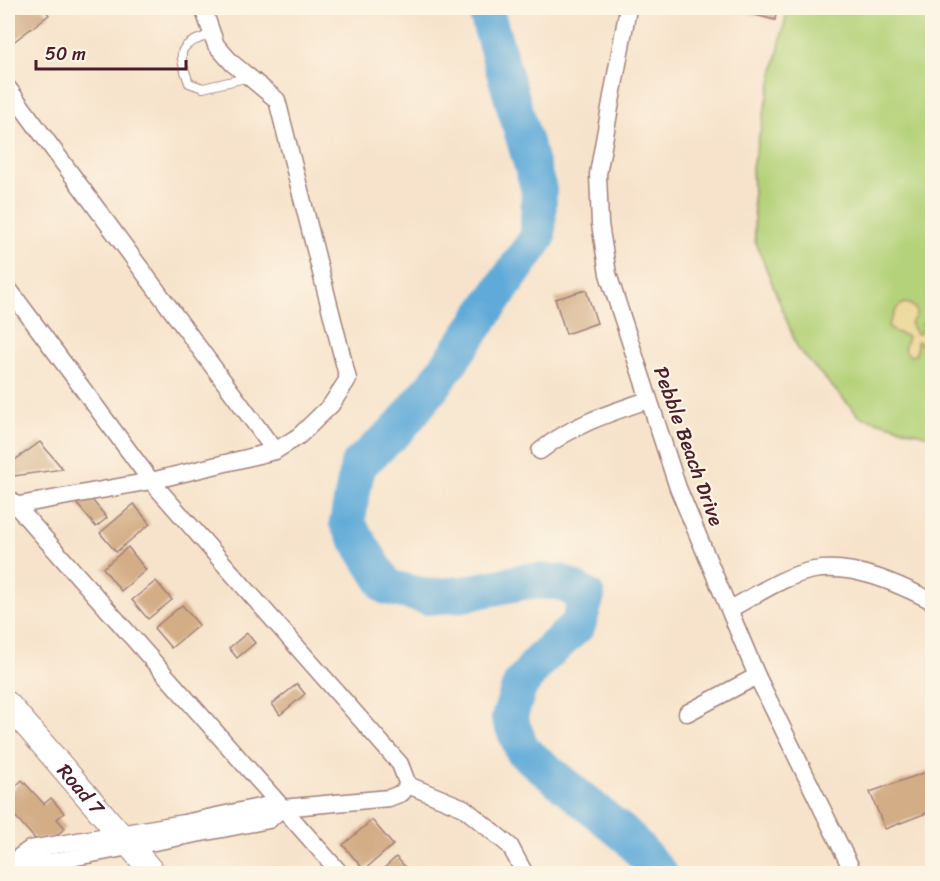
<svg xmlns="http://www.w3.org/2000/svg" width="940" height="881" viewBox="0 0 940 881" font-family="Sriracha,sans-serif">
  <rect width="100%" height="100%" fill="#fcf5e5"/>
  <filter id="ink" filterUnits="userSpaceOnUse"><feTurbulence type="fractalNoise" baseFrequency=".0167" numOctaves="2"/><feDisplacementMap in="SourceGraphic" scale="12" xChannelSelector="R" yChannelSelector="G"/><feConvolveMatrix kernelMatrix="1 2 1 2 8 2 1 2 1" color-interpolation-filters="sRGB"/></filter>
  <filter id="wash" filterUnits="userSpaceOnUse"><feTurbulence type="fractalNoise" baseFrequency=".008" numOctaves="4" result="noise"/><feDisplacementMap in="SourceGraphic" scale="24" xChannelSelector="R" yChannelSelector="G"/><feGaussianBlur stdDeviation="1.35" result="paint"/><feColorMatrix in="noise" values="0 0 0 0 0 0 0 0 0 0 0 0 0 0 0 0 0 1.4 0 .05"/><feComposite in="paint" operator="in"/></filter>
  <g filter="url(#wash)">
    <rect width="100%" height="100%" fill="#f7e3cb"/>
    <polygon fill="#b4d279" stroke="#7f7852" stroke-width="1.5" points="788,8 932,8 932,437 859,416 798,349 755,240 752,167"/>
    <path fill="#eeda9e" stroke="#9c7c64" stroke-width="1.5" d="M904,303c7,1 13,4 12,13l-6,7 6,11h4l3,-11 9,-1v35l-8,-2 -1,-9 -4,-5 -2,1 -1,12 -6,2 -6,-7 4,-12 -15,-6 -5,-5 9,-18z"/>
    <g fill="none" stroke-linecap="round" stroke-linejoin="round">
      <polyline stroke="#61aad9" stroke-width="36" points="485,8 539,190 538,237 434,385 398,429 358,465 347,523 387,587 428,597 463,594 527,581 560,582 587,596 578,625 540,660 520,685 509,718 523,751 629,838 660,874"/>
    </g>
    <g id="blocks">
      <g fill="#d3ad86">
        <polygon points="8,8 43,8 49,15 8,46"/>
        <polygon points="728,8 777,8 775,20"/>
        <polygon points="586,290 597,323 566,334 555,299"/>
        <polygon points="40,442 63,469 14,476 8,465"/>
        <polygon points="88,495 107,518 96,527 77,504"/>
        <polygon points="134,504 150,524 116,552 100,533"/>
        <polygon points="128,547 146,570 121,591 103,568"/>
        <polygon points="156,581 172,600 148,619 132,600"/>
        <polygon points="182,605 199,625 171,648 154,628"/>
        <polygon points="247,633 255,643 237,658 229,648"/>
        <polygon points="297,684 305,694 280,715 272,704"/>
        <polygon points="929,771 932,781 932,811 885,829 870,792"/>
        <polygon points="22,780 44,804 51,798 64,813 57,819 65,828 54,838 35,839 8,808 8,794"/>
        <polygon points="372,820 393,845 364,870 343,845"/>
        <polygon points="396,857 410,872 408,874 378,874"/>
      </g>
    </g>
  </g>
  <g filter="url(#ink)">
    <use href="#blocks" fill-opacity="0" stroke="#a0817b" stroke-width="1.5"/>
    <g fill="none" stroke-linecap="round" stroke-linejoin="round">
      <defs>
        <path id="lane" d="M212,34c-35,12 -35,15 -23,49l14,5 47,-11"/>
        <g id="street">
          <polyline points="628,8 598,174 600,224 608,274 678,488 757,676 854,874"/>
          <polyline points="8,88 275,451"/>
          <polyline points="8,288 151,481 400,764 408,785 402,793 389,798 282,808 264,806 184,823 30,849 15,860"/>
          <path d="M540,451c32,-26 69,-38 108,-51"/>
          <polyline points="10,499 341,874"/>
          <polyline points="8,507 151,481 275,451 299,436 331,405 348,379 277,100 232,63 216,45 203,8"/>
          <path d="M730,609c25,-13 55,-34 84,-39 39,-7 84,14 118,31"/>
          <polyline points="687,713 757,676"/>
          <polyline points="408,785 464,808 510,846 525,874"/>
          <polyline points="8,862 15,860 32,864 56,861 269,820 282,808"/>
        </g>
        <g id="secondary">
          <path id="s1" d="M8,704l146,170"/>
        </g>
      </defs>
      <use href="#lane" stroke="#a0817b" stroke-width="10"/>
      <use href="#street" stroke="#a0817b" stroke-width="19"/>
      <use href="#secondary" stroke="#a0817b" stroke-width="26"/>
      <use href="#lane" stroke="#fff" stroke-width="8"/>
      <use href="#street" stroke="#fff" stroke-width="16"/>
      <use href="#secondary" stroke="#fff" stroke-width="24"/>
    </g>
  </g>
  <g text-anchor="middle" stroke-width="4.5" stroke-linejoin="round" paint-order="stroke">
    <g font-size="20" fill="#4a1f2b" stroke="#fcf5e5">
      <text transform="translate(689 446) rotate(70)" y="7">Pebble Beach Drive</text>
      <text dy="7" stroke="none"><textPath href="#s1" startOffset="112">Road 7</textPath></text>
    </g>
  </g>
  <rect width="940" height="881" fill="none" stroke="#fcf5e5" stroke-width="30"/>
  <path d="M36 60v9h150v-9" fill="none" stroke="#4a1f2b" stroke-width="3"/>
  <text x="45" y="60" font-size="18" fill="#4a1f2b" stroke="#fcf5e5" stroke-width="4.5" paint-order="stroke">50 m</text>
</svg>
